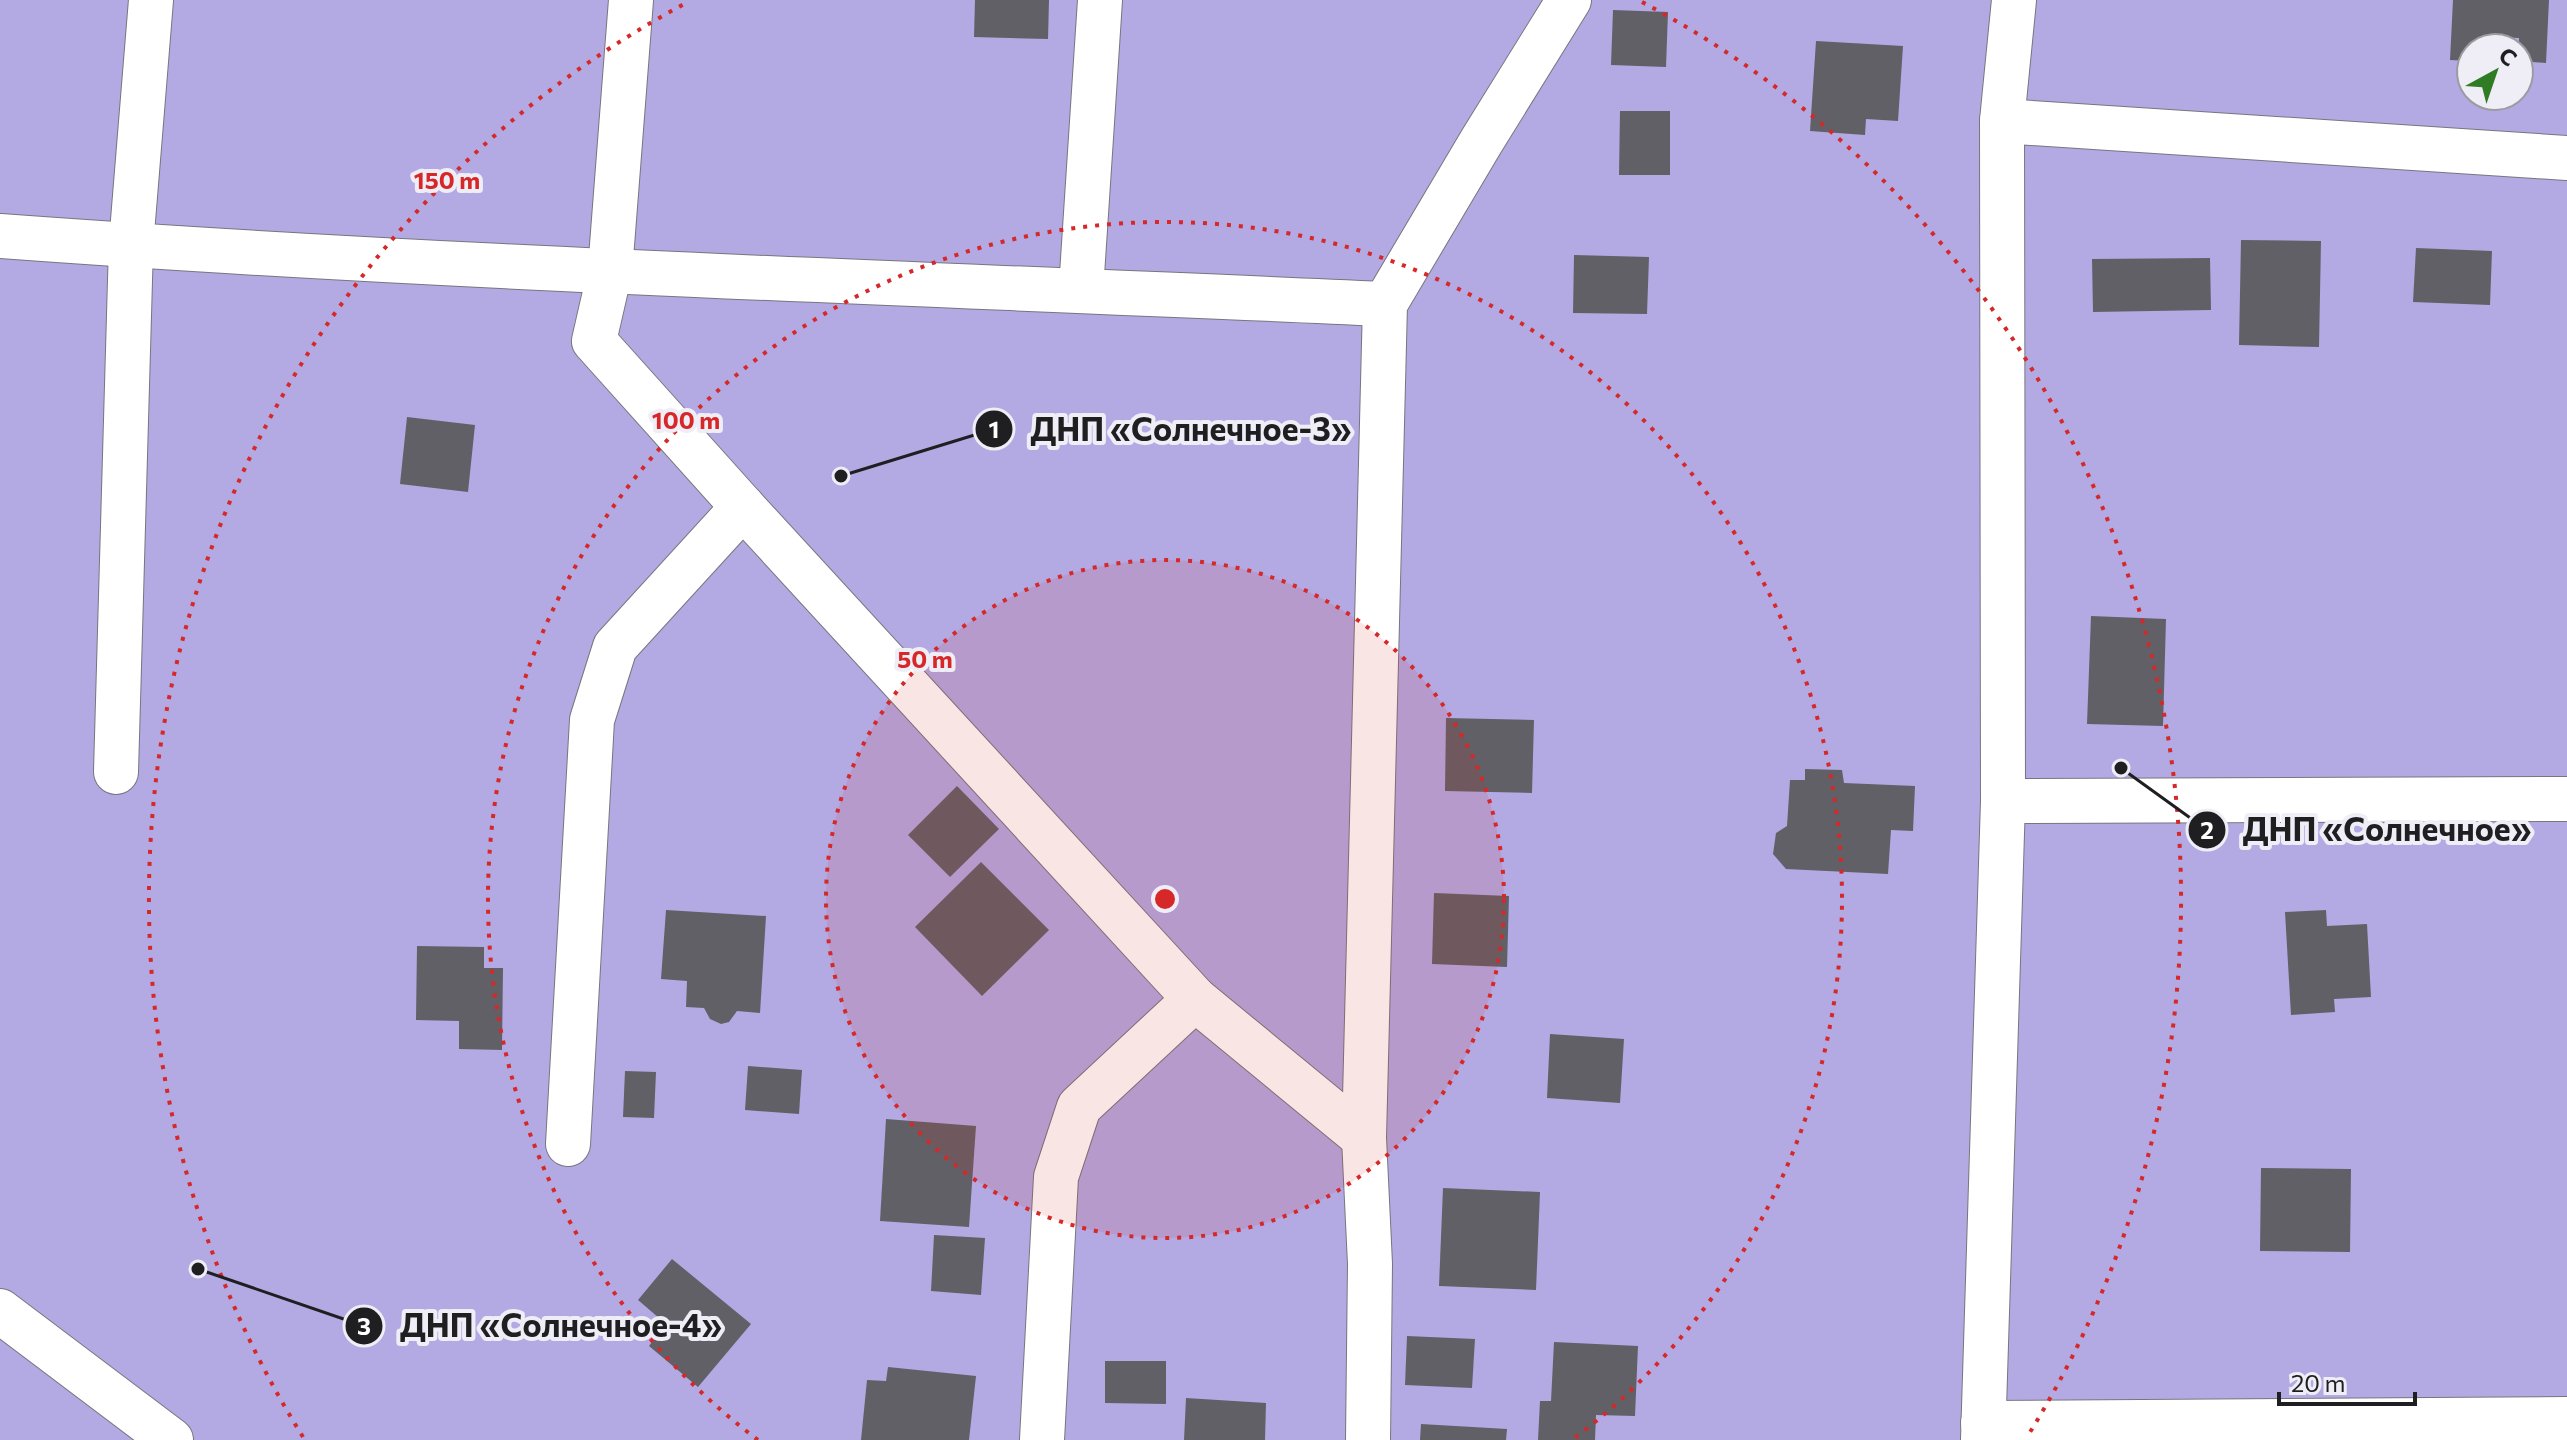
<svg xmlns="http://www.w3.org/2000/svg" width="2567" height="1440" viewBox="0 0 2567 1440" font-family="Commissioner,sans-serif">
  <rect width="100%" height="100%" fill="#e2e1e9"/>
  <path fill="#b3aae3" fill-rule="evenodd" d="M0,0h2567v1440h-2567zM2471,48h48v48h-48z"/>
  <g fill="#616067">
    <polygon points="975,0 1049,0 1048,39 974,37"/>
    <polygon points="2453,0 2549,0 2546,63 2519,61 2519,38 2487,37 2487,48 2471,48 2471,61 2450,60"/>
    <polygon points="1613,10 1668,12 1666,67 1611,65"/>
    <polygon points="1816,41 1903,46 1898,121 1866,119 1865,135 1810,131"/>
    <polygon points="1620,111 1670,111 1670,175 1619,175"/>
    <polygon points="2241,240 2321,241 2319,347 2239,345"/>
    <polygon points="2416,248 2492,251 2490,305 2413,302"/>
    <polygon points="1574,255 1649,257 1647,314 1573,313"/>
    <polygon points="2210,258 2211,310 2093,312 2092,259"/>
    <polygon points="407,417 475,425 468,492 400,484"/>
    <polygon points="2091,616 2166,619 2163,726 2087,724"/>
    <polygon points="1446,718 1534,720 1532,793 1445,791"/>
    <polygon points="1805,769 1842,770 1844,783 1915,786 1913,831 1891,830 1888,874 1786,869 1773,854 1776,833 1787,826 1790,780 1805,780"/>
    <polygon points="957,786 999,829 950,877 908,835"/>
    <polygon points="981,862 1049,930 982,996 915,927"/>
    <polygon points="1434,893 1509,896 1507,967 1432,964"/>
    <polygon points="666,910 766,916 760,1013 737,1011 729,1022 721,1024 710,1019 704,1008 686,1007 687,981 661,979"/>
    <polygon points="2326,910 2327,926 2367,924 2371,997 2334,999 2335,1012 2291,1015 2285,912"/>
    <polygon points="417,946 484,947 484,968 503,968 502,1050 459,1049 459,1021 416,1020"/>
    <polygon points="1550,1034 1624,1039 1620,1103 1547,1098"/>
    <polygon points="748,1066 802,1070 799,1114 745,1110"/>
    <polygon points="625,1071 656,1072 654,1118 623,1117"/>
    <polygon points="886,1119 976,1126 969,1227 880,1221"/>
    <polygon points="2261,1168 2351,1169 2350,1252 2260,1251"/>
    <polygon points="1443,1188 1540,1192 1536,1290 1439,1286"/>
    <polygon points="934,1235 985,1238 981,1295 931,1291"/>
    <polygon points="672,1259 751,1324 698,1387 649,1346 666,1324 638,1300"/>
    <polygon points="1407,1336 1475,1339 1472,1388 1405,1385"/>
    <polygon points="1554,1342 1638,1346 1635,1416 1596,1415 1595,1440 1538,1440 1540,1401 1551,1401"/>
    <polygon points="1105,1361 1166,1361 1166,1404 1105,1403"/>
    <polygon points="888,1367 976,1376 969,1440 861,1440 867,1380 886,1381"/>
    <polygon points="1186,1398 1266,1403 1265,1440 1184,1440"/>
    <polygon points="1421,1424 1507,1429 1506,1440 1420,1440"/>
  </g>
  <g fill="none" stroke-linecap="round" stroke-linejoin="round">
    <defs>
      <g id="minor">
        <polyline points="631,0 610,271 594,341 743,507 1195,999 1364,1138"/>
        <polyline points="2002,121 2567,158"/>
        <path d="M0,236c461,34 923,47 1385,68"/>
        <polyline points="1081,290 1100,0"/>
        <polyline points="116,772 131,245 151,0"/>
        <polyline points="2003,801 2567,799"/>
        <polyline points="568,1144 592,720 615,647 743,507"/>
        <polyline points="0,1311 171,1440"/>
        <polyline points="1983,1423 2567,1419"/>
        <polyline points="1042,1440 1056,1177 1079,1107 1195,999"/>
        <polyline points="1368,1440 1370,1264 1364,1138 1385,304 1481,142 1569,0"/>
        <polyline points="1983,1440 2003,801 2002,121 2014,0"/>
      </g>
    </defs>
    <use href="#minor" stroke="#77767e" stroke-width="46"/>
    <use href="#minor" stroke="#fff" stroke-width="44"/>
  </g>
  <circle cx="1165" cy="899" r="339" fill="#d62828" fill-opacity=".12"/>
  <g fill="none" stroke="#d62828" stroke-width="4" stroke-dasharray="4 8">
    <circle cx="1165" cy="899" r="339"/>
    <path d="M758 1440A677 677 0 1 1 1572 1440"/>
    <path d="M303 1437A1016 1016 0 0 1 688 2M1642 2A1016 1016 0 0 1 2027 1437"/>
  </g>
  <circle cx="1165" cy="899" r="12" fill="#d62828" stroke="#efeef6" stroke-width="4"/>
  <g font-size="24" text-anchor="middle" font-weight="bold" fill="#d62828" stroke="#efeef6" stroke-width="8" stroke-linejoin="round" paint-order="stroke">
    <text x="447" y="189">150 m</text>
    <text x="686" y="429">100 m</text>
    <text x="925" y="668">50 m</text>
  </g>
  <path fill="none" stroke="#1f1f22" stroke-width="3" d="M841 476L994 429M2121 768L2207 830M198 1269L364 1326"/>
  <g fill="#1f1f22" stroke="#efeef6" stroke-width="3">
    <circle cx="841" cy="476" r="8"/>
    <circle cx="2121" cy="768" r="8"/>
    <circle cx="198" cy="1269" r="8"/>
    <circle cx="994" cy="429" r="20"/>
    <circle cx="2207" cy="830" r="20"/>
    <circle cx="364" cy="1326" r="20"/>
  </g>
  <g font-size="24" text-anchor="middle" font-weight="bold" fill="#fff">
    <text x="994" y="438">1</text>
    <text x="2207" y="839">2</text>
    <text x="364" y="1335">3</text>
  </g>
  <g font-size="32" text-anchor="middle" font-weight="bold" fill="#1f1f22" stroke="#efeef6" stroke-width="8" stroke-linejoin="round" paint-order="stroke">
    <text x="1191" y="441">ДНП «Солнечное-3»</text>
    <text x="2387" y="841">ДНП «Солнечное»</text>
    <text x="561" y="1337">ДНП «Солнечное-4»</text>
  </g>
  <g transform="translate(2495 72) rotate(40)"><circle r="38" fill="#efeef6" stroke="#9c9ba1" stroke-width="2"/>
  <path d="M0-6L14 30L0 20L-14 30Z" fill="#2f7c24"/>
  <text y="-12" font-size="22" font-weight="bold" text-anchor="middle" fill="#1f1f22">С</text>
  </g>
  <path d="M2279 1392v12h136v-12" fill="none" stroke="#1f1f22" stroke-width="4"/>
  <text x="2291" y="1392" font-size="24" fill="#1f1f22" stroke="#efeef6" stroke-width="6" paint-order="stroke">20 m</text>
</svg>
